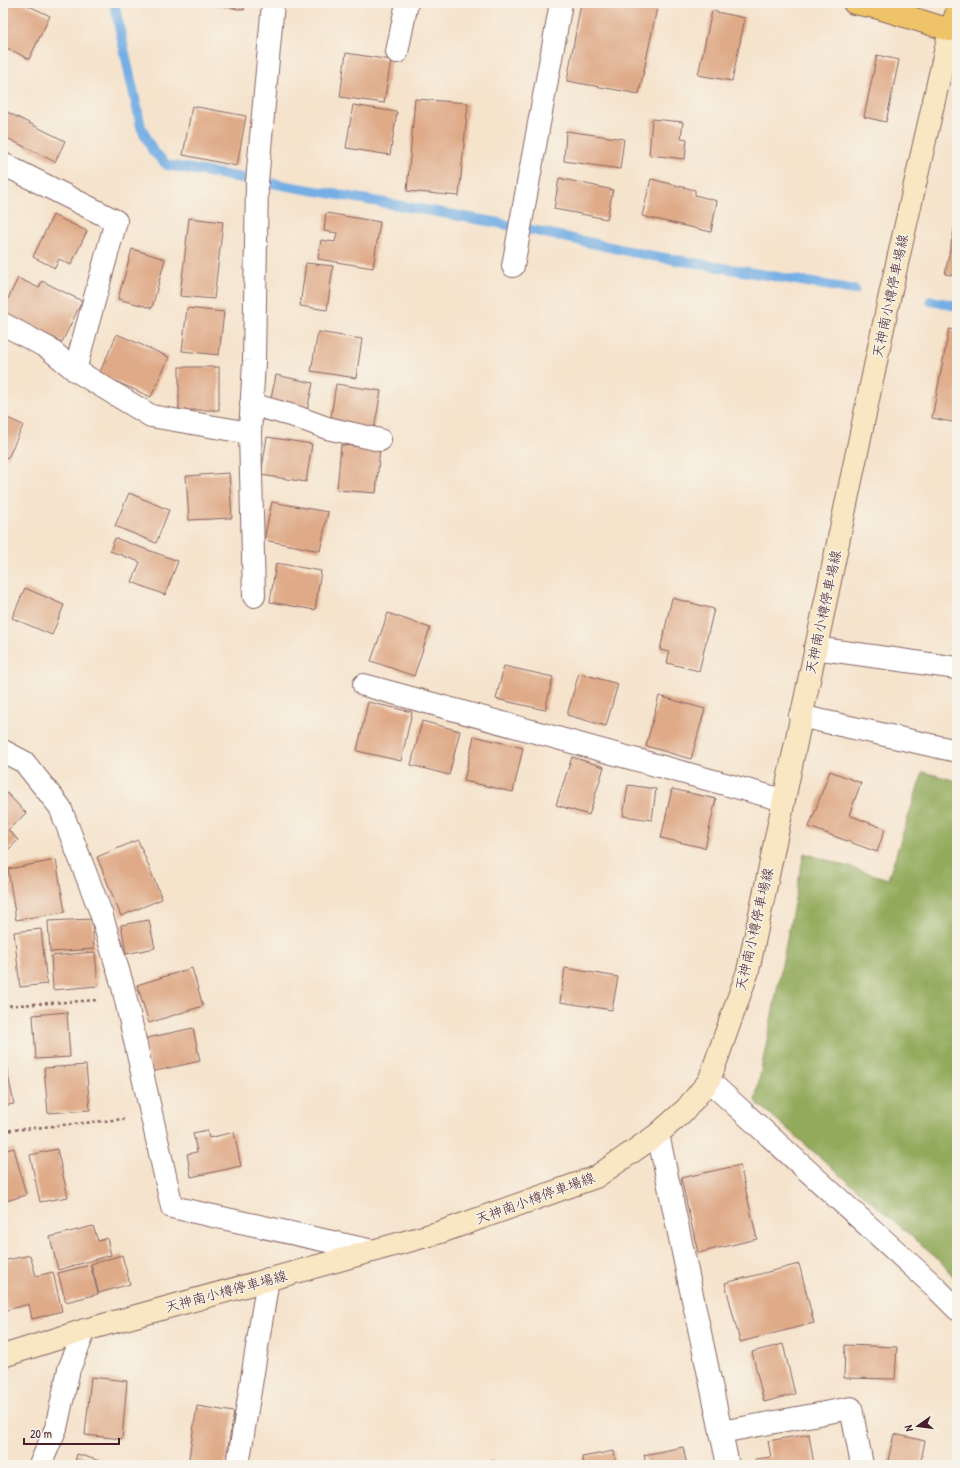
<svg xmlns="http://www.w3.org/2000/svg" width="960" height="1468" viewBox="0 0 960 1468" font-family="'Patrick Hand','Klee One',sans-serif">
  <rect width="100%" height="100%" fill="#f7f3e8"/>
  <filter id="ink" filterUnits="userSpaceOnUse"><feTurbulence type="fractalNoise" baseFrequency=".025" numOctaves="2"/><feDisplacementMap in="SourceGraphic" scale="8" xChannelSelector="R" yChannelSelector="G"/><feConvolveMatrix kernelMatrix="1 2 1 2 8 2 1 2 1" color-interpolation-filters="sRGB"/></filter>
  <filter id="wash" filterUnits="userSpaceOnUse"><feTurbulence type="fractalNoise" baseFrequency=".012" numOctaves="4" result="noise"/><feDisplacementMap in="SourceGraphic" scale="16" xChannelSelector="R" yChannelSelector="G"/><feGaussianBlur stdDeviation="0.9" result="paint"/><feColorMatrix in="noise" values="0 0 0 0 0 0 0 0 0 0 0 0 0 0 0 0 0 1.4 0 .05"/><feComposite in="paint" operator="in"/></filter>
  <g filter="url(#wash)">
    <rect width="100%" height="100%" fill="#f5e3cc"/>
    <polygon fill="#92aa5c" stroke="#6e6444" points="923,772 957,781 957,1281 941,1262 755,1101 804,853 888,879"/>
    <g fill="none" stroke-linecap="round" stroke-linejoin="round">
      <g stroke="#74aee4" stroke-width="10">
        <polyline points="114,3 141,127 153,151 167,165 494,222 647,255 855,290"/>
        <polyline points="931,301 957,306"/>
      </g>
    </g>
    <g id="blocks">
      <g fill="#dfaa88">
        <polygon points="3,3 23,3 50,16 29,59 3,46"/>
        <polygon points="204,3 245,3 244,10"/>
        <polygon points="581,3 635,3 657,8 639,94 567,81"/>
        <polygon points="712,11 745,18 732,81 698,75"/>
        <polygon points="346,53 391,60 384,103 340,97"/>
        <polygon points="877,55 899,60 886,122 864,117"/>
        <polygon points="415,99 468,103 459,196 407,191"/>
        <polygon points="353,105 397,112 390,155 346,148"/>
        <polygon points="192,106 246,116 237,166 183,155"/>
        <polygon points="7,112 65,141 55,162 3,136 3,120"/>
        <polygon points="652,119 683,122 681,138 687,139 685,159 649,155"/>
        <polygon points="566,131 624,139 620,169 564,161"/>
        <polygon points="559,178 613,190 607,219 554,209"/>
        <polygon points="651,179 695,190 695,195 717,201 711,232 642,216"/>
        <polygon points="326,213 380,222 373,268 318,259 321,240 335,242 337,233 324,231"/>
        <polygon points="53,215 87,231 71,265 59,259 55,268 33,257"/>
        <polygon points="189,218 223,222 214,299 180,296"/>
        <polygon points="956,220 957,220 957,276 945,274"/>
        <polygon points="132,249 165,259 152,308 118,299"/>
        <polygon points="306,263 333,266 327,310 300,306"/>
        <polygon points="18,278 39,288 42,281 82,301 62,342 3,313 3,309"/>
        <polygon points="187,308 224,312 219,355 182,351"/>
        <polygon points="949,329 957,331 957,423 932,418"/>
        <polygon points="318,332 362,339 356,378 311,371"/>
        <polygon points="117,334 169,357 151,397 99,374"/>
        <rect x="179" y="367" width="40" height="43"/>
        <polygon points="276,375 313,383 307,411 270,403"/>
        <polygon points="336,384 381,391 374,430 330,423"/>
        <polygon points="3,416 23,425 8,458 3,456"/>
        <polygon points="267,437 312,444 306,482 261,475"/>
        <polygon points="341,445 380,448 376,493 337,490"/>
        <polygon points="229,473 232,518 189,520 186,476"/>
        <polygon points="129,493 169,510 156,543 115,526"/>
        <polygon points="272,502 328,512 320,551 264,540"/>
        <polygon points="115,538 178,561 165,595 132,582 140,562 110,551"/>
        <polygon points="276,563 321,571 315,610 270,602"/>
        <polygon points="25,588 64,605 52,635 12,618"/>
        <polygon points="672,598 714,609 699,671 667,663 669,652 660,650"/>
        <polygon points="388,613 430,628 414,676 371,661"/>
        <polygon points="504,666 553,677 545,710 496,699"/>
        <polygon points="579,673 618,684 606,726 567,715"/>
        <polygon points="659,696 705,709 691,759 646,746"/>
        <polygon points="368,702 412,712 401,761 357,751"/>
        <polygon points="422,721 460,731 449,775 411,765"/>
        <polygon points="474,736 523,748 513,792 464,781"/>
        <polygon points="572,757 604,767 589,815 556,805"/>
        <polygon points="830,771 861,783 849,815 885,829 877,852 809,827"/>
        <polygon points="628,785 656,789 652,820 623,816"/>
        <polygon points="3,789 26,813 8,830 18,840 3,855"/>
        <polygon points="672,789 716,799 705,848 661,838"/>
        <polygon points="138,840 162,899 121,916 97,857"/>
        <polygon points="56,860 65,912 16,920 8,869"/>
        <polygon points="92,919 94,949 50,952 48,921"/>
        <polygon points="149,920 155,948 126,954 121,925"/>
        <polygon points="41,929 47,984 20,987 14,932"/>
        <polygon points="95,952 98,986 53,990 51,956"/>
        <polygon points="192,968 203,1006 149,1023 137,985"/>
        <polygon points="565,968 618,977 612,1010 560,1002"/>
        <polygon points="67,1012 70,1057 36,1059 33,1015"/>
        <polygon points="193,1028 200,1061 151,1072 143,1039"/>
        <polygon points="6,1065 14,1104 3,1106 3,1066"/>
        <polygon points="86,1065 90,1110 48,1113 44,1068"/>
        <polygon points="207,1130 209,1138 234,1132 241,1166 191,1177 187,1154 197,1152 193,1133"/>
        <polygon points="14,1148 26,1195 3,1202 3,1151"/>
        <polygon points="57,1149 68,1197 40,1202 30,1155"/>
        <polygon points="740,1165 757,1239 698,1253 681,1178"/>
        <polygon points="93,1226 98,1241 107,1238 111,1255 58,1270 50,1237"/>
        <polygon points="30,1255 36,1276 53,1272 62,1311 32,1319 29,1304 7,1310 3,1295 3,1261"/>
        <polygon points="122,1255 130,1284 99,1293 91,1264"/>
        <polygon points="799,1264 814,1323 740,1342 725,1283"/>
        <polygon points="90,1265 98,1294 66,1302 58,1273"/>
        <polygon points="783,1344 795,1394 764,1402 752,1352"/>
        <polygon points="845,1345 897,1347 895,1379 844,1378"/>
        <polygon points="91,1377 127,1381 122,1439 85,1435"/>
        <polygon points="197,1406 234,1412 225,1465 188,1464"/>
        <polygon points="809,1434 814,1465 756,1465 755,1459 771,1457 768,1441"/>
        <polygon points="894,1434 925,1441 920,1465 887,1465"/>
        <polygon points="683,1447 687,1465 646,1465 644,1455"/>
        <polygon points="614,1451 616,1465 583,1465 582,1457"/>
        <polygon points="77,1454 113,1465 74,1465"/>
        <polygon points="492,1460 496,1465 485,1465"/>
      </g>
    </g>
  </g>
  <g filter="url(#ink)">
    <use href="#blocks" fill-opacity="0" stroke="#866463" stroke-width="1"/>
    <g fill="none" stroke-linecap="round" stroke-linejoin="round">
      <defs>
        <g id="minor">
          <polyline points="397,52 407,3"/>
          <polyline points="3,164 116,221 75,370"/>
          <polyline points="513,266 561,3"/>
          <polyline points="3,324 48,348 75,370 151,416 250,433"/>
          <polyline points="251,404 297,417 327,428 380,440"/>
          <polyline points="254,596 250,433 254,361 257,182 273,3"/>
          <polyline points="815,648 957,668"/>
          <polyline points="364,685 783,800"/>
          <polyline points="800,716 957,751"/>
          <polyline points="3,751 24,762 60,807 101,913 123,987 172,1207 373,1251"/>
          <polyline points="709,1081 933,1285 957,1309"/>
          <polyline points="658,1134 728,1465"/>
          <polyline points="721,1432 851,1408 862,1465"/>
          <polyline points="40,1465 56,1428 69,1369 85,1330"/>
          <polyline points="238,1465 268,1279"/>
        </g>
        <polyline id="secondary" points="3,1356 85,1330 441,1232 596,1177 658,1134 686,1109 709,1081 748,971 891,290 950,30 957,32"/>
        <polyline id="trunk" points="854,3 879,8 950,30 957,12"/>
      </defs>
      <use href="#minor" stroke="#866463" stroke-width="24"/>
      <use href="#secondary" stroke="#866463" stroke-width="24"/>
      <use href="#trunk" stroke="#866463" stroke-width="24"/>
      <g stroke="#866463" stroke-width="2.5" stroke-dasharray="3 3" stroke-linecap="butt">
        <polyline points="3,1006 98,1000"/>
        <polyline points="3,1131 124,1119"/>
      </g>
      <use href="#minor" stroke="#fff" stroke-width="22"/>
      <use href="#secondary" stroke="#f9e7c3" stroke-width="22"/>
      <use href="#trunk" stroke="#efc469" stroke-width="22"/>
    </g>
  </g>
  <g text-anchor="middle" stroke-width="3" stroke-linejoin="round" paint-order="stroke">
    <g font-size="14" fill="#4a1f2b" stroke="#f7f3e8">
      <text transform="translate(890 296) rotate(-78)" y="5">天神南小樽停車場線</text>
      <text transform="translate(823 612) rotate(-78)" y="5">天神南小樽停車場線</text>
      <text transform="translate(754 929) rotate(-77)" y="5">天神南小樽停車場線</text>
      <text transform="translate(535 1198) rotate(-20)" y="5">天神南小樽停車場線</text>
      <text transform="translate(226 1291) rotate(-15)" y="5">天神南小樽停車場線</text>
    </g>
  </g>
  <rect width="960" height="1468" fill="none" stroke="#f7f3e8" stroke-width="16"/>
  <g transform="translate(918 1426) rotate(256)" stroke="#f7f3e8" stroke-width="3" paint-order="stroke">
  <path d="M0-3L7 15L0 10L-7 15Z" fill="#4a1f2b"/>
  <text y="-6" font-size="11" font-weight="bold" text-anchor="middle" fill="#4a1f2b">N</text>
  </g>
  <path d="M24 1438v6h95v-6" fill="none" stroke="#4a1f2b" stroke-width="2"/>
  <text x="30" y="1438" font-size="12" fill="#4a1f2b" stroke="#f7f3e8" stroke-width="3" paint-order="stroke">20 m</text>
</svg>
